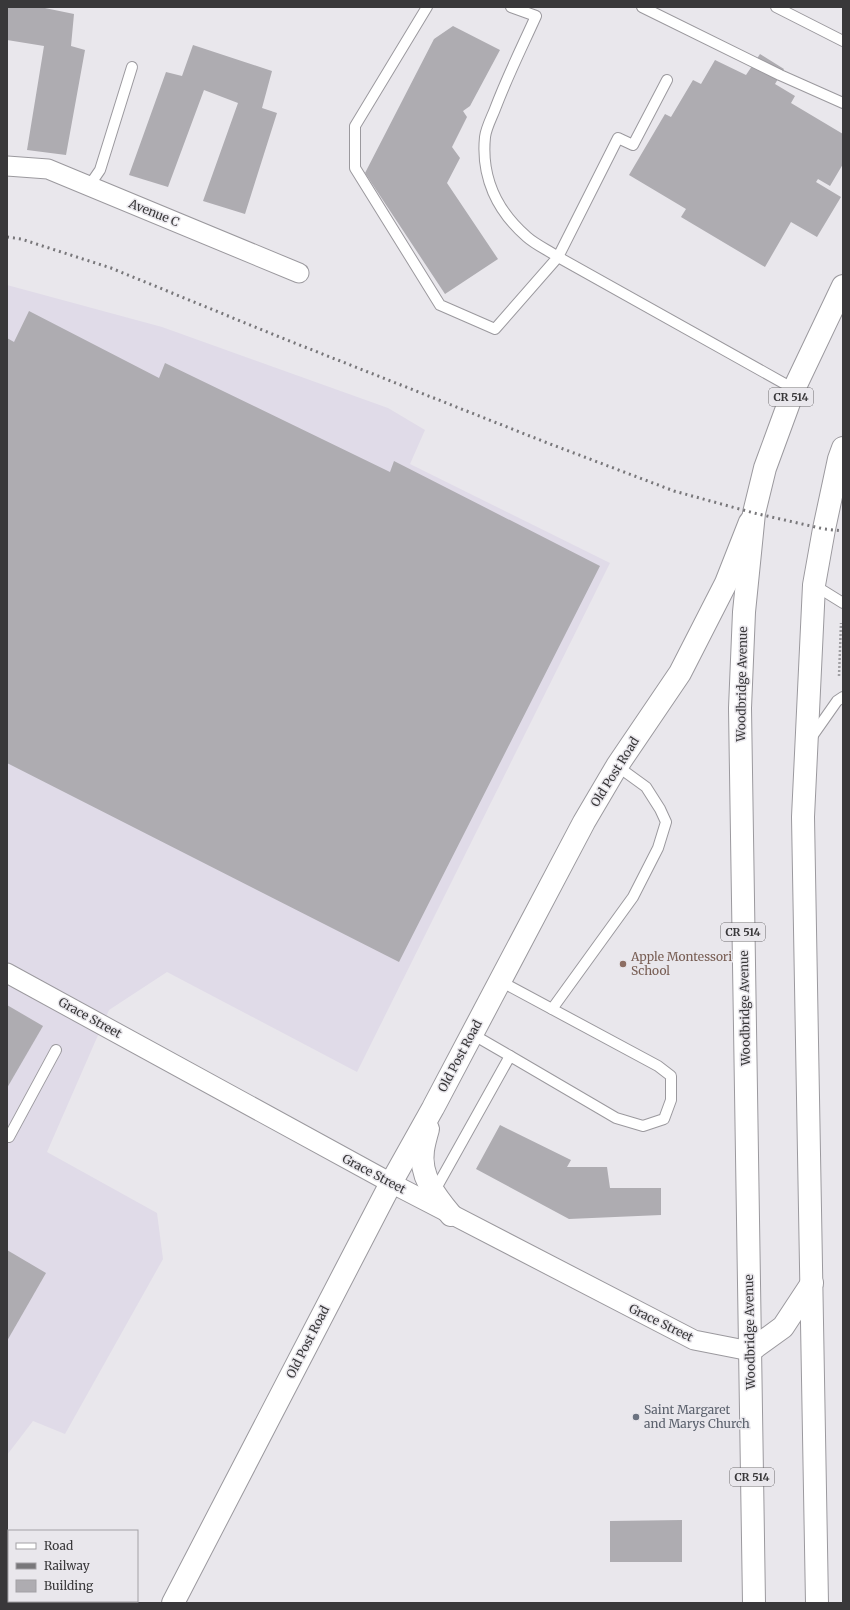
<svg xmlns="http://www.w3.org/2000/svg" width="850" height="1610" viewBox="0 0 850 1610" font-family="Merriweather,serif">
  <rect width="100%" height="100%" fill="#e9e7ec"/>
  <polygon fill="#e0dbe8" points="7,285 162,327 388,408 425,430 410,464 610,563 357,1072 167,972 109,1010 47,1152 157,1213 163,1259 65,1434 33,1421 7,1455"/>
  <g fill="#aeacb1">
    <polygon points="7,7 40,7 74,14 71,46 85,50 66,155 27,150 44,46 7,40"/>
    <polygon points="453,26 500,50 470,106 463,111 467,117 452,147 460,158 447,183 498,259 445,294 365,173 434,39"/>
    <polygon points="193,45 272,71 262,108 277,113 245,214 203,201 238,103 204,90 168,187 129,175 166,72 182,76"/>
    <polygon points="760,54 784,69 775,84 795,96 791,103 843,134 843,164 830,186 818,179 816,182 841,197 817,237 791,222 765,267 681,217 686,209 629,175 665,114 671,117 693,80 701,84 715,60 746,75"/>
    <polygon points="29,311 159,378 165,363 390,472 394,461 600,566 399,962 7,763 7,338 14,342"/>
    <polygon points="7,1005 43,1026 7,1088"/>
    <polygon points="500,1125 571,1160 567,1167 607,1167 610,1188 661,1188 661,1215 569,1219 476,1169"/>
    <polygon points="7,1250 46,1273 7,1341"/>
    <polygon points="682,1520 682,1562 610,1562 610,1521"/>
  </g>
  <g fill="none" stroke-linecap="round" stroke-linejoin="round">
    <defs>
      <g id="service">
        <path d="M427,7l-72,119v42l85,137 55,24 63,-72c-10,-7 -22,-12 -31,-20 -30,-26 -46,-60 -42,-100 1,-9 7,-20 10,-28 12,-32 27,-62 41,-93l-25,-9"/>
        <polyline points="642,7 780,75 843,103"/>
        <polyline points="776,7 843,41"/>
        <polyline points="667,80 633,145 618,138 558,257 794,389"/>
        <polyline points="89,186 100,170 132,67"/>
        <polyline points="814,585 843,603"/>
        <polyline points="811,738 837,701 843,697"/>
        <polyline points="552,1009 633,897 658,848 666,822 660,809 646,787 617,766"/>
        <polyline points="472,1034 510,1056"/>
        <polyline points="7,1136 9,1137 56,1050"/>
        <polyline points="434,1192 510,1056 616,1118 643,1126 664,1119 671,1100 671,1076 658,1066 500,981"/>
      </g>
      <g id="minor">
        <polyline points="7,166 48,169 299,273"/>
        <polyline points="7,973 391,1183 694,1340 750,1351"/>
        <polyline points="7,1581 9,1582"/>
        <polyline points="44,1601 48,1603"/>
      </g>
      <g id="tertiary">
        <path d="M428,1129c-2,7 -4,14 -5,21 -4,26 13,47 28,65"/>
        <polyline points="173,1603 391,1183 433,1108 584,822 617,766 680,673 726,583 750,522"/>
      </g>
      <g id="primary">
        <polyline points="750,1351 783,1327 812,1283"/>
        <polyline points="754,1603 740,708 744,612 754,513 765,468 794,389 843,286"/>
        <polyline points="817,1603 803,817 814,585 824,529 839,459 843,448"/>
      </g>
    </defs>
    <use href="#service" stroke="#9b999e" stroke-width="12"/>
    <use href="#minor" stroke="#9b999e" stroke-width="21"/>
    <use href="#tertiary" stroke="#9b999e" stroke-width="24"/>
    <use href="#primary" stroke="#9b999e" stroke-width="24"/>
    <polyline stroke="#a09fa3" stroke-width="2.5" stroke-dasharray="2 2" stroke-linecap="butt" points="839,676 841,623"/>
    <use href="#service" stroke="#fff" stroke-width="10"/>
    <use href="#minor" stroke="#fff" stroke-width="19"/>
    <use href="#tertiary" stroke="#fff" stroke-width="22"/>
    <use href="#primary" stroke="#fff" stroke-width="22"/>
    <polyline stroke="#78777a" stroke-width="3" stroke-dasharray="2 4" stroke-linecap="butt" points="7,237 21,239 111,268 277,336 545,442 674,491 754,513 824,529 843,531"/>
  </g>
  <circle fill="#8d6e63" stroke="#e9e7ec" stroke-width="1.5" cx="623" cy="964" r="4"/>
  <circle fill="#6b7280" stroke="#e9e7ec" stroke-width="1.5" cx="636" cy="1417" r="4"/>
  <g text-anchor="middle" stroke-width="3" stroke-linejoin="round" paint-order="stroke">
    <g fill="#e9e7ec" stroke="#6e6c6f" stroke-width="1">
      <rect x="769" y="388" width="44" height="18" rx="3"/>
      <rect x="721" y="923" width="44" height="18" rx="3"/>
      <rect x="730" y="1468" width="44" height="18" rx="3"/>
    </g>
    <g font-size="11" font-weight="bold" fill="#39383a">
      <text x="791" y="401">CR 514</text>
      <text x="743" y="936">CR 514</text>
      <text x="752" y="1481">CR 514</text>
    </g>
    <g font-size="12" fill="#39383a" stroke="#e9e7ec">
      <text transform="translate(154 213) rotate(22)" y="4">Avenue C</text>
      <text transform="translate(742 684) rotate(-89)" y="4">Woodbridge Avenue</text>
      <text transform="translate(615 772) rotate(-58)" y="4">Old Post Road</text>
      <text transform="translate(745 1008) rotate(-91)" y="4">Woodbridge Avenue</text>
      <text transform="translate(90 1018) rotate(29)" y="4">Grace Street</text>
      <text transform="translate(460 1056) rotate(-62)" y="4">Old Post Road</text>
      <text transform="translate(374 1174) rotate(28)" y="4">Grace Street</text>
      <text transform="translate(661 1323) rotate(26)" y="4">Grace Street</text>
      <text transform="translate(750 1332) rotate(-91)" y="4">Woodbridge Avenue</text>
      <text transform="translate(308 1342) rotate(-63)" y="4">Old Post Road</text>
    </g>
    <g font-size="12" fill="#785e54" stroke="#e9e7ec" text-anchor="start">
      <text x="631" y="961">Apple Montessori<tspan x="631" dy="14">School</tspan></text>
    </g>
    <g font-size="12" fill="#5b616d" stroke="#e9e7ec" text-anchor="start">
      <text x="644" y="1414">Saint Margaret<tspan x="644" dy="14">and Marys Church</tspan></text>
    </g>
  </g>
  <rect width="850" height="1610" fill="none" stroke="#39383a" stroke-width="16"/>
  <rect x="8" y="1530" width="130" height="72" fill="#e9e7ec" stroke="#a3a1a5"/>
  <rect x="16" y="1543" width="20" height="6" fill="#ffffff" stroke="#a3a1a5"/>
  <text x="44" y="1550" font-size="12" fill="#39383a">Road</text>
  <rect x="16" y="1563" width="20" height="6" fill="#78777a" stroke="#a3a1a5"/>
  <text x="44" y="1570" font-size="12" fill="#39383a">Railway</text>
  <rect x="16" y="1580" width="20" height="12" fill="#aeacb1" stroke="#a3a1a5"/>
  <text x="44" y="1590" font-size="12" fill="#39383a">Building</text>
</svg>
